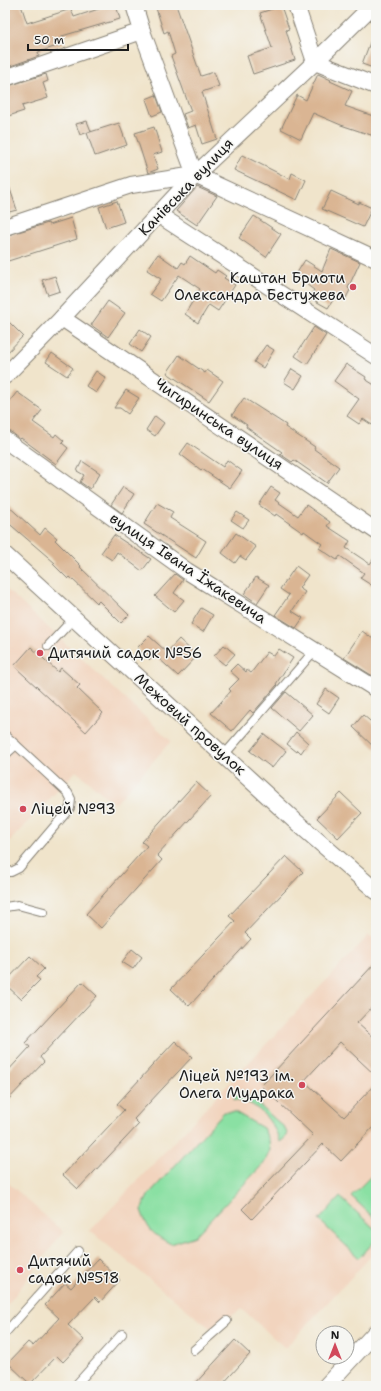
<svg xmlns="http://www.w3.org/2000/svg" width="381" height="1391" viewBox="0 0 381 1391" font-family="'Shantell Sans',sans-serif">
  <rect width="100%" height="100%" fill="#f6f6f2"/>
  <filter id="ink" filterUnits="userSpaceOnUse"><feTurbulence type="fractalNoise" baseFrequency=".025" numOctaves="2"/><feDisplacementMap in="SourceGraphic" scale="8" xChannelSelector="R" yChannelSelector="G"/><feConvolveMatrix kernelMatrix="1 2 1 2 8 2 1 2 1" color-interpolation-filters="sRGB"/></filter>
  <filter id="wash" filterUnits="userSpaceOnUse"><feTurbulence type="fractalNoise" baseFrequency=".012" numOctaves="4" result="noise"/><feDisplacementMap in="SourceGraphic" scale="16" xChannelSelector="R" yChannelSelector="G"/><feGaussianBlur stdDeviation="0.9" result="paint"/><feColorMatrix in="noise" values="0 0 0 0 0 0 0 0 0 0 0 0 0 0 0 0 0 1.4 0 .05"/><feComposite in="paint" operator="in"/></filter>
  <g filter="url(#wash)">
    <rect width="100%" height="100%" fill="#f0e4cb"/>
    <g fill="#f2d4be">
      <polygon points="5,588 171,741 115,804 76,771 5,846"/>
      <polygon points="369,935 376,940 376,1251 285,1348 242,1309 211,1329 90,1231"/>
      <polygon points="5,1180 63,1232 5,1308"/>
    </g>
    <g fill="#8ae0a3" stroke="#537e60">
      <path d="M242,1090l42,37 3,6 -2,5 -5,4c-5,-16 -16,-31 -31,-39 -5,-2 -11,-3 -16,-4z"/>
      <path d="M224,1112h11l28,16 6,12 1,10 -5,12 -70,74 -24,8c-19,-10 -23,-14 -30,-34l8,-16z"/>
      <polygon points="371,1176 376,1181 376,1220 351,1196"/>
      <polygon points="340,1197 376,1230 376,1240 359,1258 319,1220"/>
    </g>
    <g id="blocks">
      <g fill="#dab593">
        <polygon points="15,5 21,5 27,23 71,9 74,17 111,5 116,5 120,19 62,36 64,44 38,52 39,56 5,68 5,8"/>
        <polygon points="155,5 176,5 201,76 214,72 219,86 202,92 217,139 202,144 196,125 188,128 183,114 191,111 171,56 175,54 168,31 164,33"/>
        <polygon points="281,6 289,29 286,30 295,60 253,74 247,56 272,48 260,13"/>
        <polygon points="375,29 376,29 376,69 362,64"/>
        <polygon points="46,74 48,81 43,83 48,98 22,106 24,111 5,117 5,87"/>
        <polygon points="318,74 331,80 330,81 352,91 345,106 376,117 376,131 374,136 341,125 313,113 301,139 281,129 297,95 306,100"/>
        <polygon points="156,95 162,112 152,116 146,99"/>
        <polygon points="87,121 91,131 80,135 76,124"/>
        <polygon points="119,123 127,145 95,156 87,133"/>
        <polygon points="154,127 162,152 153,155 158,169 148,173 135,133"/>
        <polygon points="242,155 290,179 292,173 306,180 297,200 234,170"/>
        <polygon points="5,180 7,180 17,210 5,213"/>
        <polygon points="197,187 217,196 197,225 176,211"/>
        <polygon points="331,191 359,204 359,202 372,208 363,227 322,209"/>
        <polygon points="117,201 124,222 106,228 99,207"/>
        <polygon points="254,216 281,234 266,257 239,238"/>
        <polygon points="71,218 77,239 5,262 5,236 48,223 49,225"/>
        <polygon points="331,249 360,262 348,288 350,290 345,300 336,295 328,308 310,298 314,290 295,276 305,260 322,271"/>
        <polygon points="158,254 178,268 182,262 185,264 190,256 215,273 217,270 226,276 224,278 235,285 218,311 209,305 198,323 185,314 200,289 179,275 161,301 150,294 161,279 147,270"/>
        <polygon points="55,276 60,291 48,295 42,280"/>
        <polygon points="108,301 125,313 108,337 91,325"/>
        <polygon points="5,318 23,336 5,355"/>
        <polygon points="314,327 326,335 307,364 295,356"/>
        <polygon points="140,329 151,337 141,352 130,344"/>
        <polygon points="266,345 274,350 263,368 254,362"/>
        <polygon points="52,353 73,368 67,376 46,362"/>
        <polygon points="179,355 205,373 207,370 223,381 209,401 167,373"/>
        <polygon points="346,364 366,377 365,379 376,386 376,419 372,425 363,419 359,424 347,416 359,399 334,381"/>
        <polygon points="292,369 303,376 295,389 284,382"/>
        <polygon points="96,371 106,378 96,393 86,386"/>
        <polygon points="126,390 139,398 128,414 120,408 114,408"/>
        <polygon points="17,392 42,410 33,422 54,437 56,434 64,441 62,443 68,448 56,464 21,438 20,439 11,432 5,431 5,407"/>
        <polygon points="244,398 286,425 285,427 315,447 314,449 339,467 327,483 294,460 292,462 280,454 282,452 246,427 247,425 232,415"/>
        <polygon points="155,416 164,423 155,436 146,430"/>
        <polygon points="188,443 223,467 227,460 242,471 230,488 202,469 201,470 180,454"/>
        <polygon points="82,461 100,473 90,489 80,482 84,475 77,471"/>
        <polygon points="123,487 134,494 122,513 111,505"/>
        <polygon points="271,487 280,493 275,500 298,516 306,505 330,522 327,526 350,541 346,548 370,564 376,555 376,588 360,578 364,573 340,556 337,560 319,548 322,544 304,531 303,533 276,514 275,516 259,505"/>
        <polygon points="5,503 40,535 45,528 57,538 55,540 81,566 80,567 129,615 121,623 99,601 97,603 70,577 68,579 53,564 55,563 5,520"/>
        <polygon points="157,503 173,512 170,518 206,541 196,558 144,524"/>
        <polygon points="237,512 249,520 243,528 231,520"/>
        <polygon points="236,533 256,547 246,560 240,556 235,563 222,553"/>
        <polygon points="114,535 151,559 142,571 117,552 112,560 101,553"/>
        <polygon points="296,566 308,575 299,588 305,592 292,611 303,618 296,628 275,615 289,595 280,589"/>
        <polygon points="175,574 183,580 174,593 184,600 174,612 155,596"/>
        <polygon points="256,577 269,585 257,603 244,594"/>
        <polygon points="201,608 213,615 203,632 191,624"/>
        <polygon points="362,631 376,641 376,678 344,658"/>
        <polygon points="149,636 167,652 179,639 197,656 178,676 155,655 150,660 137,648"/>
        <polygon points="224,645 235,654 225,665 214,656"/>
        <polygon points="31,647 58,672 61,668 80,685 77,688 103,713 86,732 14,666"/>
        <polygon points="279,649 293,658 276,684 277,685 253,713 250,710 232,731 211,713 231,691 229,689 239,679 230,671 237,664 246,672 247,670 251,673 267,652 274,656"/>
        <polygon points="326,689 339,698 329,713 316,704"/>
        <polygon points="286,692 313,715 299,731 272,708"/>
        <polygon points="363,715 376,726 376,749 353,727"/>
        <polygon points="296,732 308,743 301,753 298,750 297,752 287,744"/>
        <polygon points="264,734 286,751 272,768 250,751"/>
        <polygon points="196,782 211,796 157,855 162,860 101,928 86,914 147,846 142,842"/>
        <polygon points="341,793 362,813 338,838 317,818"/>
        <polygon points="286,856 303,872 245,933 251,939 189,1006 171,989 235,921 229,916"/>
        <polygon points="132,949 142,957 133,969 122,962"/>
        <polygon points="30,956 44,969 36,977 40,980 21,999 5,984 5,982"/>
        <polygon points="376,962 376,1003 357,1023 376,1040 376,1076 340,1042 304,1081 344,1117 376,1083 376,1124 341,1161 323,1144 252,1219 242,1209 313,1135 261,1086"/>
        <polygon points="82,982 97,996 40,1057 44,1062 5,1103 5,1074 30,1047 25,1043"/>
        <polygon points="175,1041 192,1057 134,1119 139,1124 78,1189 63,1175 124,1110 117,1104"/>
        <polygon points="98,1259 120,1280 100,1302 95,1297 68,1325 84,1340 63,1362 57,1356 30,1384 8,1363 28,1342 33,1346 59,1318 45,1305 65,1283 71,1288"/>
        <polygon points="235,1340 250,1354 221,1386 193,1386"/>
      </g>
    </g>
  </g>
  <g filter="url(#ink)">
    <use href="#blocks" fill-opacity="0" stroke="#868074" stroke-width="1"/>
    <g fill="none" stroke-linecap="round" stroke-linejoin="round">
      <defs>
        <g id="service">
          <polyline points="48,646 74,618"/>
          <polyline points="5,735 16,745 5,755"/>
          <polyline points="224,755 314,651"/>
          <polyline points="5,872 11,872 19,868 70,808 71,799 68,793 16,745"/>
          <polyline points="5,907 18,905 44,912"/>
          <polyline points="5,1333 78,1251"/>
          <polyline points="194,1350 227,1321"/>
          <polyline points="75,1386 122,1334"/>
        </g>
        <g id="minor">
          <polyline points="134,5 142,31 195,175 376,259"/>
          <polyline points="296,5 315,62 376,86"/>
          <polyline points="5,78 142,31"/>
          <polyline points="159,215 376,356"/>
          <polyline points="5,227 131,185 195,175"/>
          <polyline points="62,318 376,531"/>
          <polyline points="5,376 62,318 195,175 315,62 373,5"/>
          <polyline points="5,440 187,571 376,689"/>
          <polyline points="5,555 294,820 376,891"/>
          <polyline points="326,1386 376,1332"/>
        </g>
      </defs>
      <use href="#service" stroke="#868074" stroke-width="10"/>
      <use href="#minor" stroke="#868074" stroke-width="18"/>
      <use href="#service" stroke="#fff" stroke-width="8"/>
      <use href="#minor" stroke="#fff" stroke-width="16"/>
    </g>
  </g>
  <g fill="#d1495b" stroke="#f6f6f2" stroke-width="1.5">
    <circle cx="353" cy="287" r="4"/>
    <circle cx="40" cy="653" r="4"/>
    <circle cx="23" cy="809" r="4"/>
    <circle cx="302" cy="1085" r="4"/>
    <circle cx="20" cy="1270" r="4"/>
  </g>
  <g text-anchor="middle" stroke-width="3" stroke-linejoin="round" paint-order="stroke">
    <g font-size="15" fill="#1c1c1c" stroke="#f6f6f2">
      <text transform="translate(186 187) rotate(-46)" y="5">Канівська вулиця</text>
      <text transform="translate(219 424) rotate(34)" y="5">Чигиринська вулиця</text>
      <text transform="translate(188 568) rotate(34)" y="5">вулиця Івана Їжакевича</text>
      <text transform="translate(190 724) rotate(42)" y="5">Межовий провулок</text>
    </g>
    <g font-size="15" fill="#1c1c1c" stroke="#f6f6f2" text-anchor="start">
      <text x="345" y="283" text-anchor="end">Каштан Бриоти<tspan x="345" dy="17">Олександра Бестужева</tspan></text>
      <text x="48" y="658">Дитячий садок №56</text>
      <text x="31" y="814">Ліцей №93</text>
      <text x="294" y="1081" text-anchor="end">Ліцей №193 ім.<tspan x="294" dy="17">Олега Мудрака</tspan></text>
      <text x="28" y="1266">Дитячий<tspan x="28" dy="17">садок №518</tspan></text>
    </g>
  </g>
  <rect width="381" height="1391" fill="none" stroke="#f6f6f2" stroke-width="20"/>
  <g transform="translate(335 1345)"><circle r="19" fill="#f6f6f2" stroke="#9f9f9c"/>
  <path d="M0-3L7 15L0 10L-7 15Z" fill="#d1495b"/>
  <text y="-6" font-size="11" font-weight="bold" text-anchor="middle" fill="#1c1c1c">N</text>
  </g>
  <path d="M28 44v6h100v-6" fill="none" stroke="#1c1c1c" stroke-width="2"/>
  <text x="34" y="44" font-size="12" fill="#1c1c1c" stroke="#f6f6f2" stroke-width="3" paint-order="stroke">50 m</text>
</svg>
